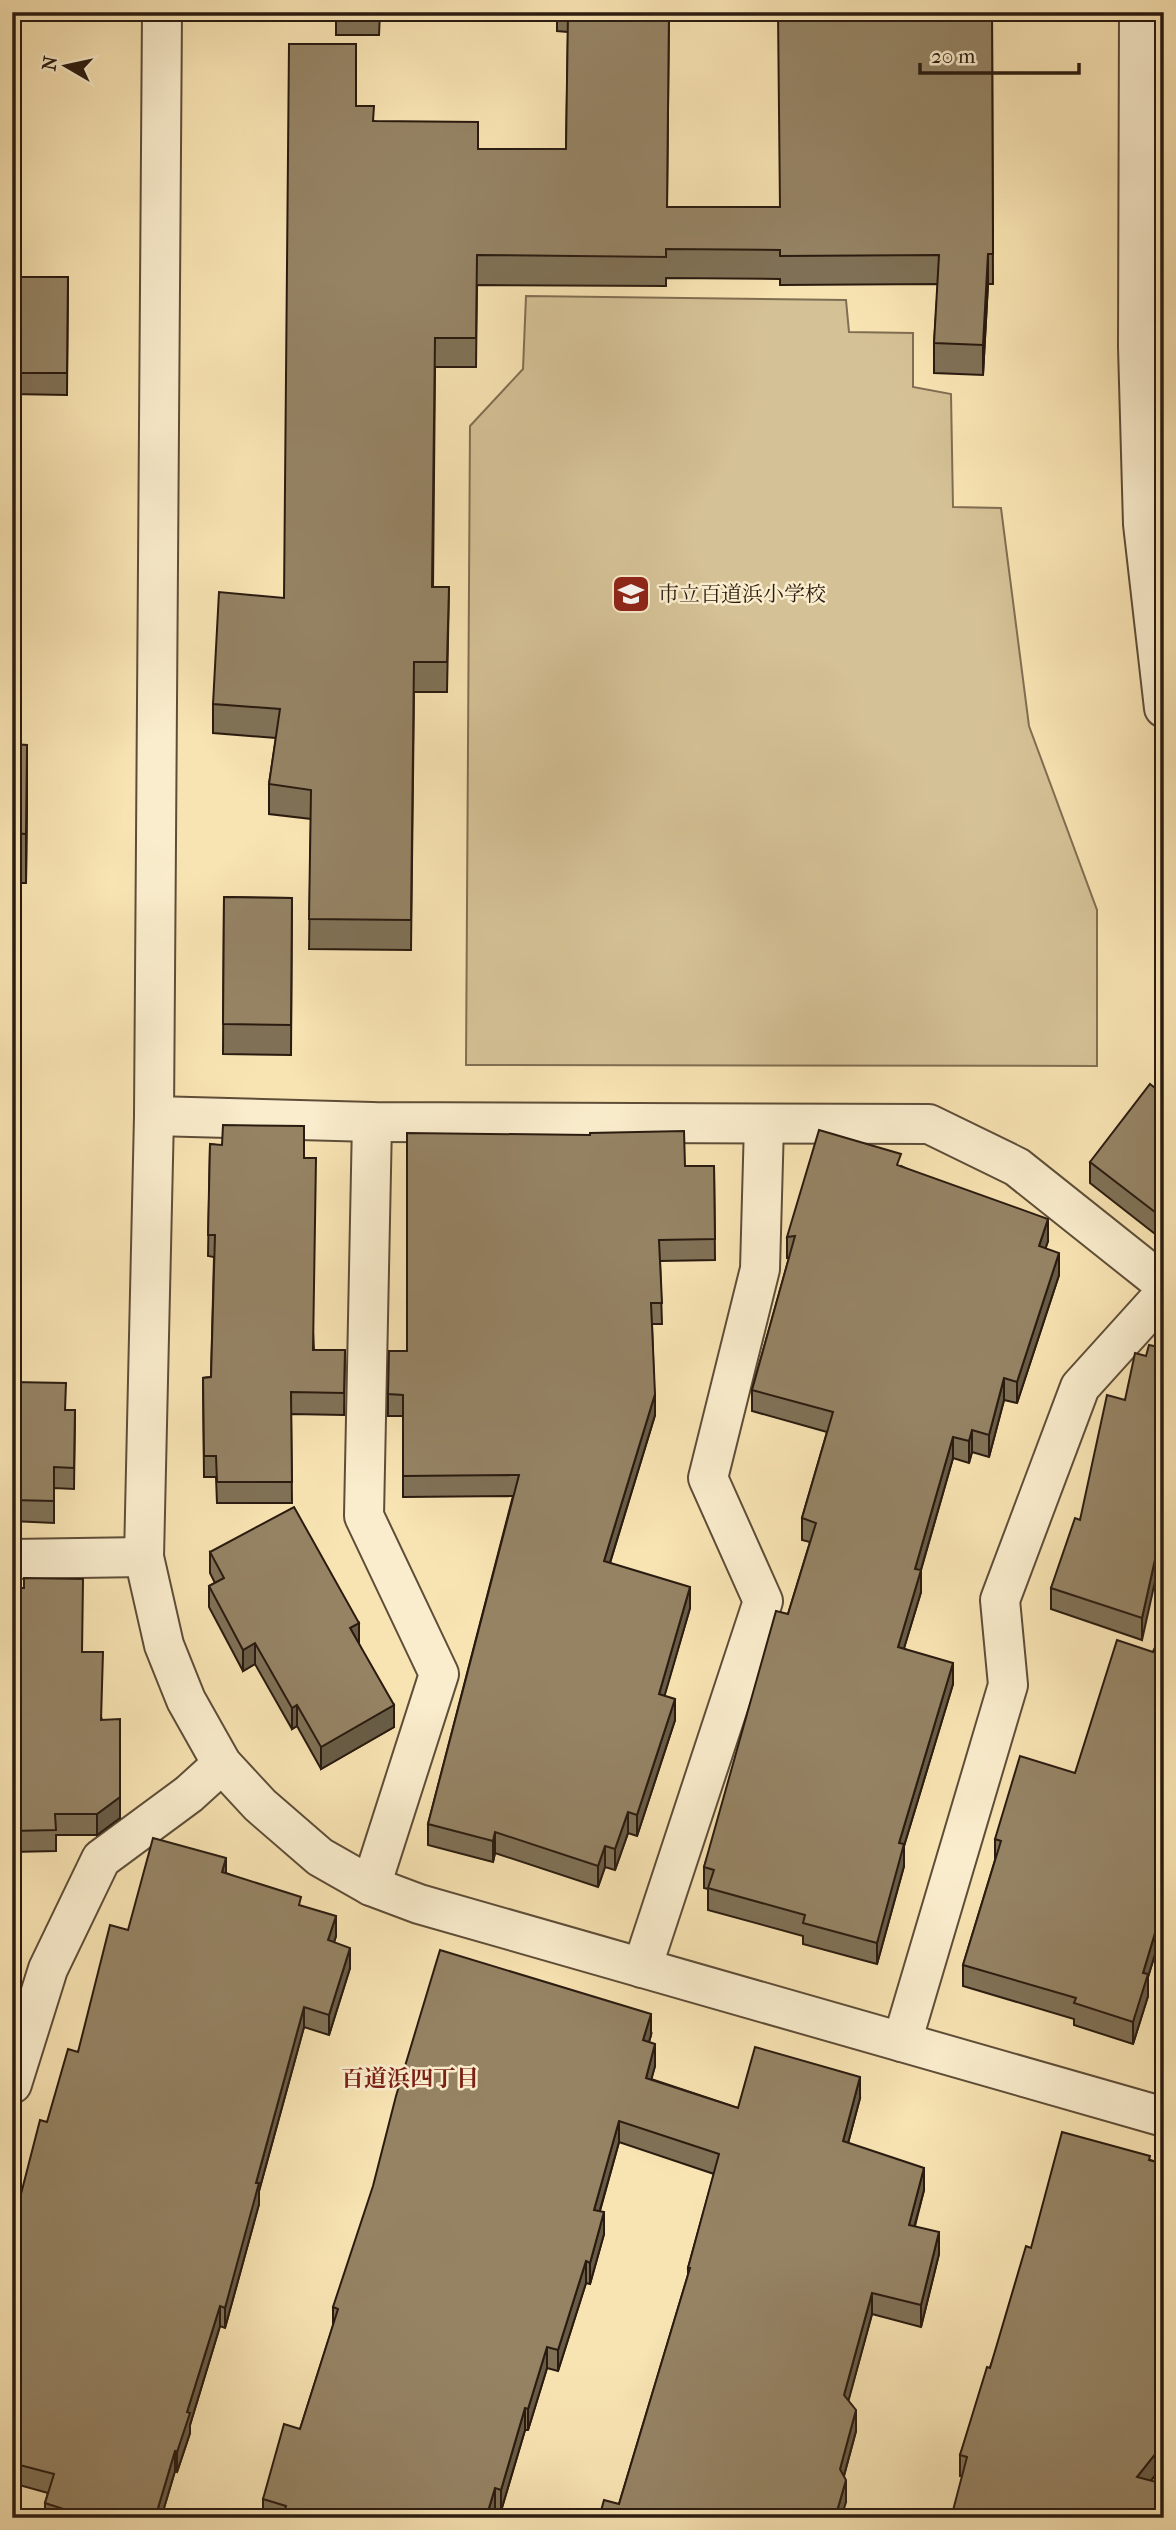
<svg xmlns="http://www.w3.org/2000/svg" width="1176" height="2530" viewBox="0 0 1176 2530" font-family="'IM FELL French Canon','Noto Serif JP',serif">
  <rect width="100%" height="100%" fill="#f8e3b2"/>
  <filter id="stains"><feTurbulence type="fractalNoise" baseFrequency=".00286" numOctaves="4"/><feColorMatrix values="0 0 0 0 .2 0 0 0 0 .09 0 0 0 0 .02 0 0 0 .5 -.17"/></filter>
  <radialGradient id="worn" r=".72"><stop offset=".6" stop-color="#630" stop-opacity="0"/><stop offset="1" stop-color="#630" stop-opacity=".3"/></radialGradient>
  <polygon fill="#d5c196" stroke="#806e53" stroke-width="2" points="526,296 846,300 849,332 913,333 913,387 951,394 953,507 1001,508 1029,726 1097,910 1097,1066 466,1065 470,426 523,369"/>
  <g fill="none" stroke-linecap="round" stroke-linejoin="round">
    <defs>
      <g id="minor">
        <polyline points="162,12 154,1116 144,1557 164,1645 186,1700 222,1764 260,1805 320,1857 371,1886 419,1904 1164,2117"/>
        <polyline points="154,1116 372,1122 929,1124 1017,1167 1164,1284"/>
        <polyline points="12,1559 144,1557"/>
        <polyline points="371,1886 439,1674 364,1516 372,1122"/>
        <polyline points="642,1968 763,1601 708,1478 760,1269 764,1124"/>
        <polyline points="902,2042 1008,1685 1000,1600 1080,1387 1164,1294"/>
        <polyline points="12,2084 48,1969 101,1859 189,1794 222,1764"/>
      </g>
      <polyline id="tertiary" points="1139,12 1138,347 1143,524 1164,708"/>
    </defs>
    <use href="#minor" stroke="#5e4d38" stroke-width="42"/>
    <use href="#tertiary" stroke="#5e4d38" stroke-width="42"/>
    <use href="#minor" stroke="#faedcd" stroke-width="38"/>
    <use href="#tertiary" stroke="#faedcd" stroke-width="38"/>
  </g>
  <g fill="#807156" stroke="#2a1b10" stroke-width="2">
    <polygon points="336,12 380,12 379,35 336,35"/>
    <polygon points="557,12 669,12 667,207 780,207 992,12 993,284 988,284 983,375 934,373 934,343 938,284 780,285 780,279 666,278 666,286 477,285 476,367 435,367 433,587 449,587 447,692 414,692 411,950 309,949 311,819 269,814 269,784 276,738 213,733 213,704 284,598 356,106 374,121 478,149 566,149 568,32 557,31"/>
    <polygon points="12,277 68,277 67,395 12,394"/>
    <polygon points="12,744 27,794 26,883 12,883"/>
    <polygon points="224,897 292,898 291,1055 223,1054"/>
    <polygon points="1164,1095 1164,1241 1090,1183 1090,1162"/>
    <polygon points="210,1144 304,1158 314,1350 345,1350 344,1415 291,1414 292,1503 217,1503 216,1477 204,1477 203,1378 211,1377 214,1257 208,1256"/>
    <polygon points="685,1166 714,1166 715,1260 660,1261 662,1324 652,1324 655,1415 610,1563 690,1608 664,1696 675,1720 637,1836 628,1833 615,1870 605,1867 598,1887 495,1853 493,1862 428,1845 428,1824 513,1496 403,1497 403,1416 388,1416 388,1394 407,1351"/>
    <polygon points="901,1166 1048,1241 1045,1249 1059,1275 1017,1403 1004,1400 989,1457 972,1452 969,1463 953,1458 921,1570 921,1592 904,1648 953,1684 904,1846 904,1866 877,1964 803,1944 803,1936 708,1910 708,1889 704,1888 704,1867 788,1614 810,1542 802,1540 802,1518 827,1432 752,1411 752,1390 789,1258 787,1258 787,1237"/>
    <polygon points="1146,1356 1142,1640 1051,1609 1051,1588 1080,1520 1125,1400"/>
    <polygon points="12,1382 66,1410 75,1410 74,1489 54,1488 54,1523 12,1521"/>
    <polygon points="210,1552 359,1644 394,1727 321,1769 297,1726 292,1729 255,1664 243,1671 209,1607 209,1586 215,1583 210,1573"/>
    <polygon points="12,1588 82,1652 102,1720 120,1818 97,1835 56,1835 56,1851 12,1852"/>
    <polygon points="1164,1629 1164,1925 1148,1977 1148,1996 1133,2044 1074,2025 1074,2019 963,1986 963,1965 995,1860 995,1839 1075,1773 1153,1652"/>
    <polygon points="226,1873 301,1906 336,1936 334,1942 350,1968 329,2035 304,2027 259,2191 259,2204 225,2328 220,2326 190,2425 190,2433 177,2472 175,2471 161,2518 45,2518 45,2503 48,2493 12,2483 12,2229 47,2122 78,2052 128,1930"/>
    <polygon points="651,2035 649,2042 655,2066 651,2079 738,2108 860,2098 848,2143 924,2190 915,2226 939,2254 921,2327 872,2314 848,2401 856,2431 844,2476 846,2502 619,2504 688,2275 688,2268 714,2174 619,2142 600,2211 604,2234 590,2284 586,2283 558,2371 547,2368 528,2430 525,2430 501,2511 495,2509 492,2518 263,2518 263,2499 300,2429 333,2326 333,2307"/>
    <polygon points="1150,2160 1164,2164 1164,2464 1151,2481 960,2476 960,2455 1031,2248"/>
  </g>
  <g fill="#685c46" stroke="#2a1b10" stroke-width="2">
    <polygon points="988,254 988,284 983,375 983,345"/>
    <polygon points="27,745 27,794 26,883 26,834"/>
    <polygon points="1048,1219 1048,1241 1039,1268 1039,1246"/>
    <polygon points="1059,1253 1059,1275 1017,1403 1017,1382"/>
    <polygon points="1004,1378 1004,1400 989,1457 989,1435"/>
    <polygon points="655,1394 655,1415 604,1582 604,1561"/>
    <polygon points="972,1430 972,1452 969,1463 969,1441"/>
    <polygon points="953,1437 953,1458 915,1590 915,1569"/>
    <polygon points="1164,1519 1164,1541 1142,1640 1142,1618"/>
    <polygon points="921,1570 921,1592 898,1668 898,1647"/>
    <polygon points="690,1587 690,1608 659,1715 659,1694"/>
    <polygon points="359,1623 359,1644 350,1628"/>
    <polygon points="255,1643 255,1664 243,1671 243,1650"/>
    <polygon points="953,1663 953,1684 904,1846 904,1866 877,1964 877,1943 899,1843"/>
    <polygon points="675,1699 675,1720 637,1836 637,1815"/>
    <polygon points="297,1705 297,1726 292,1729 292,1708"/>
    <polygon points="394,1705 394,1727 321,1769 321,1747"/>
    <polygon points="120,1797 120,1818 97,1835 97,1814"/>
    <polygon points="628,1812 628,1833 615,1870 615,1849"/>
    <polygon points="495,1832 495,1853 493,1862 493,1841"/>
    <polygon points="605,1846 605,1867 598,1887 598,1866"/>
    <polygon points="226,1858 226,1878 222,1872"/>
    <polygon points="1164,1903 1164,1925 1148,1977 1148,1996 1133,2044 1133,2022 1143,1973"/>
    <polygon points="336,1916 336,1936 328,1961 328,1940"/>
    <polygon points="350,1948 350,1968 329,2035 329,2015"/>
    <polygon points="304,2007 304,2027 259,2191 259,2204 225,2328 225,2308 256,2183"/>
    <polygon points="651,2014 651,2035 643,2062 643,2040"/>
    <polygon points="655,2044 655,2066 646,2099 646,2078"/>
    <polygon points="860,2077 860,2098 843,2162 843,2141"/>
    <polygon points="619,2121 619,2142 594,2231 594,2210"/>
    <polygon points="924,2168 924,2190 909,2246 909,2225"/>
    <polygon points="604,2212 604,2234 590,2284 590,2263"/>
    <polygon points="939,2232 939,2254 921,2327 921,2305"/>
    <polygon points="586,2261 586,2283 558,2371 558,2350"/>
    <polygon points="872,2293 872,2314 844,2417 844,2395"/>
    <polygon points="220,2306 220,2326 190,2425 190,2433 177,2472 177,2452 187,2412"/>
    <polygon points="547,2347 547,2368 528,2430 528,2409"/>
    <polygon points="525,2408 525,2430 501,2511 501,2490"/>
    <polygon points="856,2410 856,2431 840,2490 840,2469"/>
    <polygon points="1164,2443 1164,2464 1137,2498 1137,2477"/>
    <polygon points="175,2451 175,2471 161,2518 155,2518"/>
    <polygon points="846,2480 846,2502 841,2518 835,2518"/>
    <polygon points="495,2488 495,2509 492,2518 486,2518"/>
  </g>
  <g fill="#958364" stroke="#2a1b10" stroke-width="2">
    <polygon points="568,12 669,12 667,207 780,207 778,12 992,12 993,254 988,254 983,345 934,343 939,255 780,256 780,250 666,249 666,257 477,255 476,338 435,338 432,587 449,587 447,662 414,662 411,920 309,919 311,790 269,784 280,709 213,704 219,592 284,598 289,44 356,44 356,106 374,106 373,121 478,122 478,149 566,149"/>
    <polygon points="12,277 68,277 67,373 12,373"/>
    <polygon points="12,744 27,745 26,834 12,833"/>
    <polygon points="224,897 292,898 291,1025 223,1024"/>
    <polygon points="1150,1084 1164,1095 1164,1219 1090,1162"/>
    <polygon points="223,1125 304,1126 304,1158 316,1158 313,1350 345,1350 344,1393 291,1392 292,1482 217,1482 216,1456 204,1456 203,1378 211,1377 215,1235 208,1235 210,1144 222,1145"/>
    <polygon points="819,1130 901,1154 897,1165 1048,1219 1039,1246 1059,1253 1017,1382 1004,1378 989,1435 972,1430 969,1441 953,1437 915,1569 921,1570 898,1647 953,1663 899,1843 904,1844 877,1943 803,1923 805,1915 708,1888 714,1870 704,1867 776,1611 788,1614 816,1523 802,1518 833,1412 752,1390 795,1236 787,1237"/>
    <polygon points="684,1131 685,1166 714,1166 715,1239 659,1240 662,1303 651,1303 655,1394 604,1561 690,1587 659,1694 675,1699 637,1815 628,1812 615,1849 605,1846 598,1866 495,1832 493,1841 428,1824 519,1475 403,1476 403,1395 388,1394 389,1351 407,1351 407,1133 590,1135 590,1133"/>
    <polygon points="1149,1345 1164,1348 1164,1519 1142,1618 1051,1588 1075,1518 1080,1520 1107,1395 1125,1400 1135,1353 1146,1356"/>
    <polygon points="12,1382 66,1383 65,1410 75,1410 74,1468 54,1467 54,1501 12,1500"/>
    <polygon points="294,1507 359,1623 350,1628 394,1705 321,1747 297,1705 292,1708 255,1643 243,1650 209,1586 224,1578 210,1552"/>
    <polygon points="24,1578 83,1579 82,1652 103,1652 101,1720 120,1719 120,1797 97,1814 55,1814 56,1830 12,1831 12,1588 24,1588"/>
    <polygon points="1164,1629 1164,1903 1143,1973 1148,1974 1133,2022 1074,2003 1076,1998 963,1965 1001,1841 995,1839 1020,1756 1075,1773 1117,1640 1153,1652"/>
    <polygon points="153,1838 226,1858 222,1872 301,1897 299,1905 336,1916 328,1940 350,1948 329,2015 304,2007 256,2183 259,2183 225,2308 220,2306 187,2412 190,2413 177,2452 175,2451 155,2518 91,2518 45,2503 54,2474 12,2463 12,2229 40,2120 47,2122 68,2049 78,2052 110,1925 128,1930"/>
    <polygon points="440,1950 651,2014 643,2040 655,2044 646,2078 738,2108 755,2047 860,2077 843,2141 924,2168 909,2225 939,2232 921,2305 872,2293 844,2395 856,2410 840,2469 846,2480 835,2518 599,2518 604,2500 619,2504 690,2268 688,2268 719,2154 619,2121 594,2210 604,2212 590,2263 586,2261 558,2350 547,2347 528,2409 525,2408 501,2490 495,2488 486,2518 283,2518 286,2506 263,2499 284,2424 300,2429 338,2309 333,2307 373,2186 396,2096"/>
    <polygon points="1062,2132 1150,2156 1149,2160 1164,2164 1164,2443 1137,2477 1164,2484 1164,2513 1162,2518 951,2518 967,2457 960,2455 987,2367 990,2368 1026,2246 1031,2248"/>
  </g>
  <defs>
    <symbol id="school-square" viewBox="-11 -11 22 22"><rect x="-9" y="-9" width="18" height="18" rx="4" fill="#8f2418" stroke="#faedcd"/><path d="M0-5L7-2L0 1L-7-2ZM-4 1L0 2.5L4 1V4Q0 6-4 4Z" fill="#fff"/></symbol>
  </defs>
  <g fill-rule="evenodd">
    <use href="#school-square" x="609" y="572" width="44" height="44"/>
  </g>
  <g text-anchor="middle" stroke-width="5" stroke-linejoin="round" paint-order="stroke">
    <g font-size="21" fill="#2a1b10" stroke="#faedcd" text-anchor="start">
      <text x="658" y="601">市立百道浜小学校</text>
    </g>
    <g font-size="23" font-weight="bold" fill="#7a1f14" stroke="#faedcd">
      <text x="410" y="2086">百道浜四丁目</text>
    </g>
  </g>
  <rect width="1176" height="2530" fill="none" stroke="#f8e3b2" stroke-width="42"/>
  <rect x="14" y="14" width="1148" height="2502" fill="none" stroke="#2a1b10" stroke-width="3.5"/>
  <rect x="21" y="21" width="1134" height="2488" fill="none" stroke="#2a1b10" stroke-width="2"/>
  <g transform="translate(66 66) rotate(279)" stroke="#faedcd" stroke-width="5" paint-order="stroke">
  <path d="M0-5L12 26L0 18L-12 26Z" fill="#2a1b10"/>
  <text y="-10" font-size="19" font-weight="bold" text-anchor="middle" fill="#2a1b10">N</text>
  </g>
  <path d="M920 63v10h159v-10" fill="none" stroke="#2a1b10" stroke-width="3.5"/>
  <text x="931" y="63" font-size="21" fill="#2a1b10" stroke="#faedcd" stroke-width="5" paint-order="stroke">20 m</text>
  <rect width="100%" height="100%" filter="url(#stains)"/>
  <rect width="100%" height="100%" fill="url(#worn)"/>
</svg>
